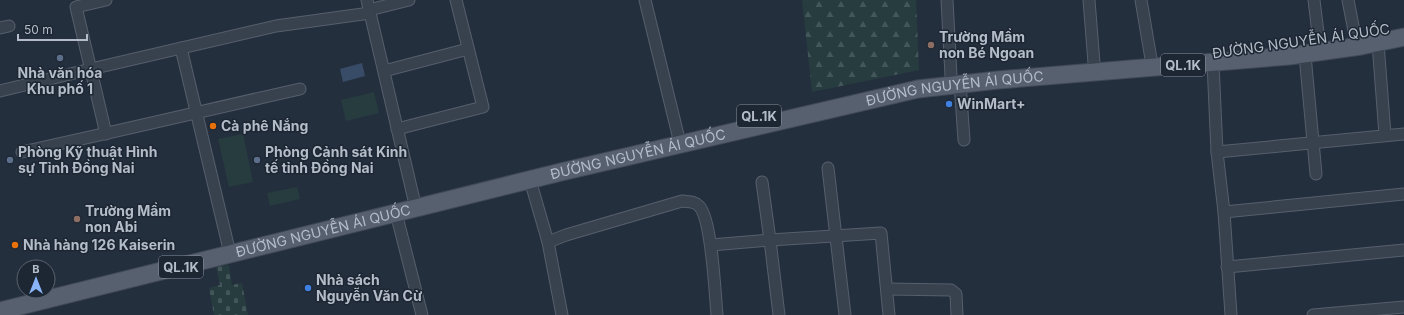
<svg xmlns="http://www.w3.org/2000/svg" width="1404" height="315" viewBox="0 0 1404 315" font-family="Inter,sans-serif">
  <defs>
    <pattern id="forest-firs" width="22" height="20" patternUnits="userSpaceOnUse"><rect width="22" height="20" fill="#263c3f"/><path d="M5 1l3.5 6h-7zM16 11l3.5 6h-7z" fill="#435659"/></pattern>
    <pattern id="cemetery-stones" width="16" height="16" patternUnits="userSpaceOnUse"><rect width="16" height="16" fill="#263c3f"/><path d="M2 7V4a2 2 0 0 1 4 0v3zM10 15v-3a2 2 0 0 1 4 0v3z" fill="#435659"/></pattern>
  </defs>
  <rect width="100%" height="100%" fill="#242f3e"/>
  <polygon fill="url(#forest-firs)" points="802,0 916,0 919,70 812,92"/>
  <polygon fill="url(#cemetery-stones)" points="229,265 232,285 242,283 248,315 214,315 209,288 220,285 216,267"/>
  <g fill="#263c3f">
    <polygon points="374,92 379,113 346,121 341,100"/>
    <polygon points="243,134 253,182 229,187 218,139"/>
    <polygon points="297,187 300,199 270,206 267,193"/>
  </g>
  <polygon fill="#394c67" points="362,63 365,76 343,82 340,69"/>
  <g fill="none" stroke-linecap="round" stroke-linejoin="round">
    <defs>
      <g id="minor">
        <polyline points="367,0 414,200"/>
        <polyline points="645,0 678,135"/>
        <polyline points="947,0 951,76"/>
        <polyline points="1089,0 1094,63"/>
        <polyline points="1141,0 1151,59"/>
        <polyline points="1314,0 1319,41"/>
        <polyline points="1348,0 1355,36"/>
        <polyline points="369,10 409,0"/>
        <polyline points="0,28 9,26"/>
        <polyline points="1378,43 1385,135"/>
        <polyline points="181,48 228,245"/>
        <polyline points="1305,55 1316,174"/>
        <polyline points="1213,63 1217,152 1224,212 1231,315"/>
        <polyline points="384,71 468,49"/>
        <polyline points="960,83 964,140"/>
        <polyline points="0,91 91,69 276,26 370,13"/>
        <polyline points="397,129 483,107 456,0"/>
        <polyline points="106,134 76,7 106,0"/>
        <path d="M22,152c93,-20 185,-42 278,-63"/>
        <polyline points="1217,152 1404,134"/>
        <polyline points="828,168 845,315"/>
        <path d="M530,180l18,62 18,-7 116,-34c6,1 13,0 17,5 13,13 16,88 18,109"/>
        <polyline points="762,182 770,240 779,315"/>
        <polyline points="1224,212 1404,194"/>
        <polyline points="396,213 422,315"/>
        <polyline points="548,242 562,315"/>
        <polyline points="711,245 770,240 881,233 889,315"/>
        <polyline points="1227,267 1404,250"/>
        <polyline points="887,289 951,290 956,294 957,315"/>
        <polyline points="1313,315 1404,307"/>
      </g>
      <g id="primary">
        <path id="s1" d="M0,311l561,-139 357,-83 80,-9 291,-24 72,-10 43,-9"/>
      </g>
    </defs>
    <use href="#minor" stroke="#565f6c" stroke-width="13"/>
    <use href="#primary" stroke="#414a57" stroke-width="19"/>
    <use href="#minor" stroke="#38414e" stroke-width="11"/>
    <use href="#primary" stroke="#56606e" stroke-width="17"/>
  </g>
  <g fill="#8d6e63" stroke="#1d2633" stroke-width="1.5">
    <circle cx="931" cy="45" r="4"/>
    <circle cx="77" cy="219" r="4"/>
  </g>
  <g fill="#5c6f8a" stroke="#1d2633" stroke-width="1.5">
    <circle cx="60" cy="58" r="4"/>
    <circle cx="10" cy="160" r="4"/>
    <circle cx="257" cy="160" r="4"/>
  </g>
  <g fill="#3f7fe0" stroke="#1d2633" stroke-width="1.5">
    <circle cx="949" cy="104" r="4"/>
    <circle cx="308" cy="288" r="4"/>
  </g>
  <g fill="#e8710a" stroke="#1d2633" stroke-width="1.5">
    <circle cx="213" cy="126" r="4"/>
    <circle cx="15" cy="245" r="4"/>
  </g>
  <g text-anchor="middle" stroke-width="3" stroke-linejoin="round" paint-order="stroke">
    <g fill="#1d2633" stroke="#878f9c" stroke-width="1">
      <rect x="1161" y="54" width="44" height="22" rx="3"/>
      <rect x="737" y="105" width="44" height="22" rx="3"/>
      <rect x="159" y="256" width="44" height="22" rx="3"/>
    </g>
    <g font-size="13" font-weight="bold" fill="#b4bcc9">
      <text x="1183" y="70">QL.1K</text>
      <text x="759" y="121">QL.1K</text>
      <text x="181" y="272">QL.1K</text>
    </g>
    <g font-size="14" font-weight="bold" fill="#b4bcc9" stroke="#1d2633" text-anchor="start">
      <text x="939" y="42">Trường Mầm<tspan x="939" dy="16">non Bé Ngoan</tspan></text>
      <text x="60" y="78" text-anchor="middle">Nhà văn hóa<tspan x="60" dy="16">Khu phố 1</tspan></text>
      <text x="957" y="109">WinMart+</text>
      <text x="221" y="131">Cà phê Nắng</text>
      <text x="18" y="157">Phòng Kỹ thuật Hình<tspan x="18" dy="16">sự Tỉnh Đồng Nai</tspan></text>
      <text x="265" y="157">Phòng Cảnh sát Kinh<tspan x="265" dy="16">tế tỉnh Đồng Nai</tspan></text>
      <text x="85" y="216">Trường Mầm<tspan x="85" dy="16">non Abi</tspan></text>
      <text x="23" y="250">Nhà hàng 126 Kaiserin</text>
      <text x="316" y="285">Nhà sách<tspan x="316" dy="16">Nguyễn Văn Cừ</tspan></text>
    </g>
    <g font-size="14" fill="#b4bcc9" stroke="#1d2633">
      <text transform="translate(1301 41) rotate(-8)" y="5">ĐƯỜNG NGUYỄN ÁI QUỐC</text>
      <text dy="5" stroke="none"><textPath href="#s1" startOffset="981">ĐƯỜNG NGUYỄN ÁI QUỐC</textPath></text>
      <text dy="5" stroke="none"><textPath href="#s1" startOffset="657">ĐƯỜNG NGUYỄN ÁI QUỐC</textPath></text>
      <text dy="5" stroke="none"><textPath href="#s1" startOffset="333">ĐƯỜNG NGUYỄN ÁI QUỐC</textPath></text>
    </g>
  </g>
  <g transform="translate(36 279)"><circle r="19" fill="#1d2633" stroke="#59626f"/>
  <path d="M0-3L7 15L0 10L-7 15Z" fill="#8ab4f8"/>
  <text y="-6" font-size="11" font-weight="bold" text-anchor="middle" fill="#b4bcc9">B</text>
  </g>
  <path d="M18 34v6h69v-6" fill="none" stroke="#b4bcc9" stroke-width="2"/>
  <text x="24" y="34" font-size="12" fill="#b4bcc9" stroke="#1d2633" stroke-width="3" paint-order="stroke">50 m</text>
</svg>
